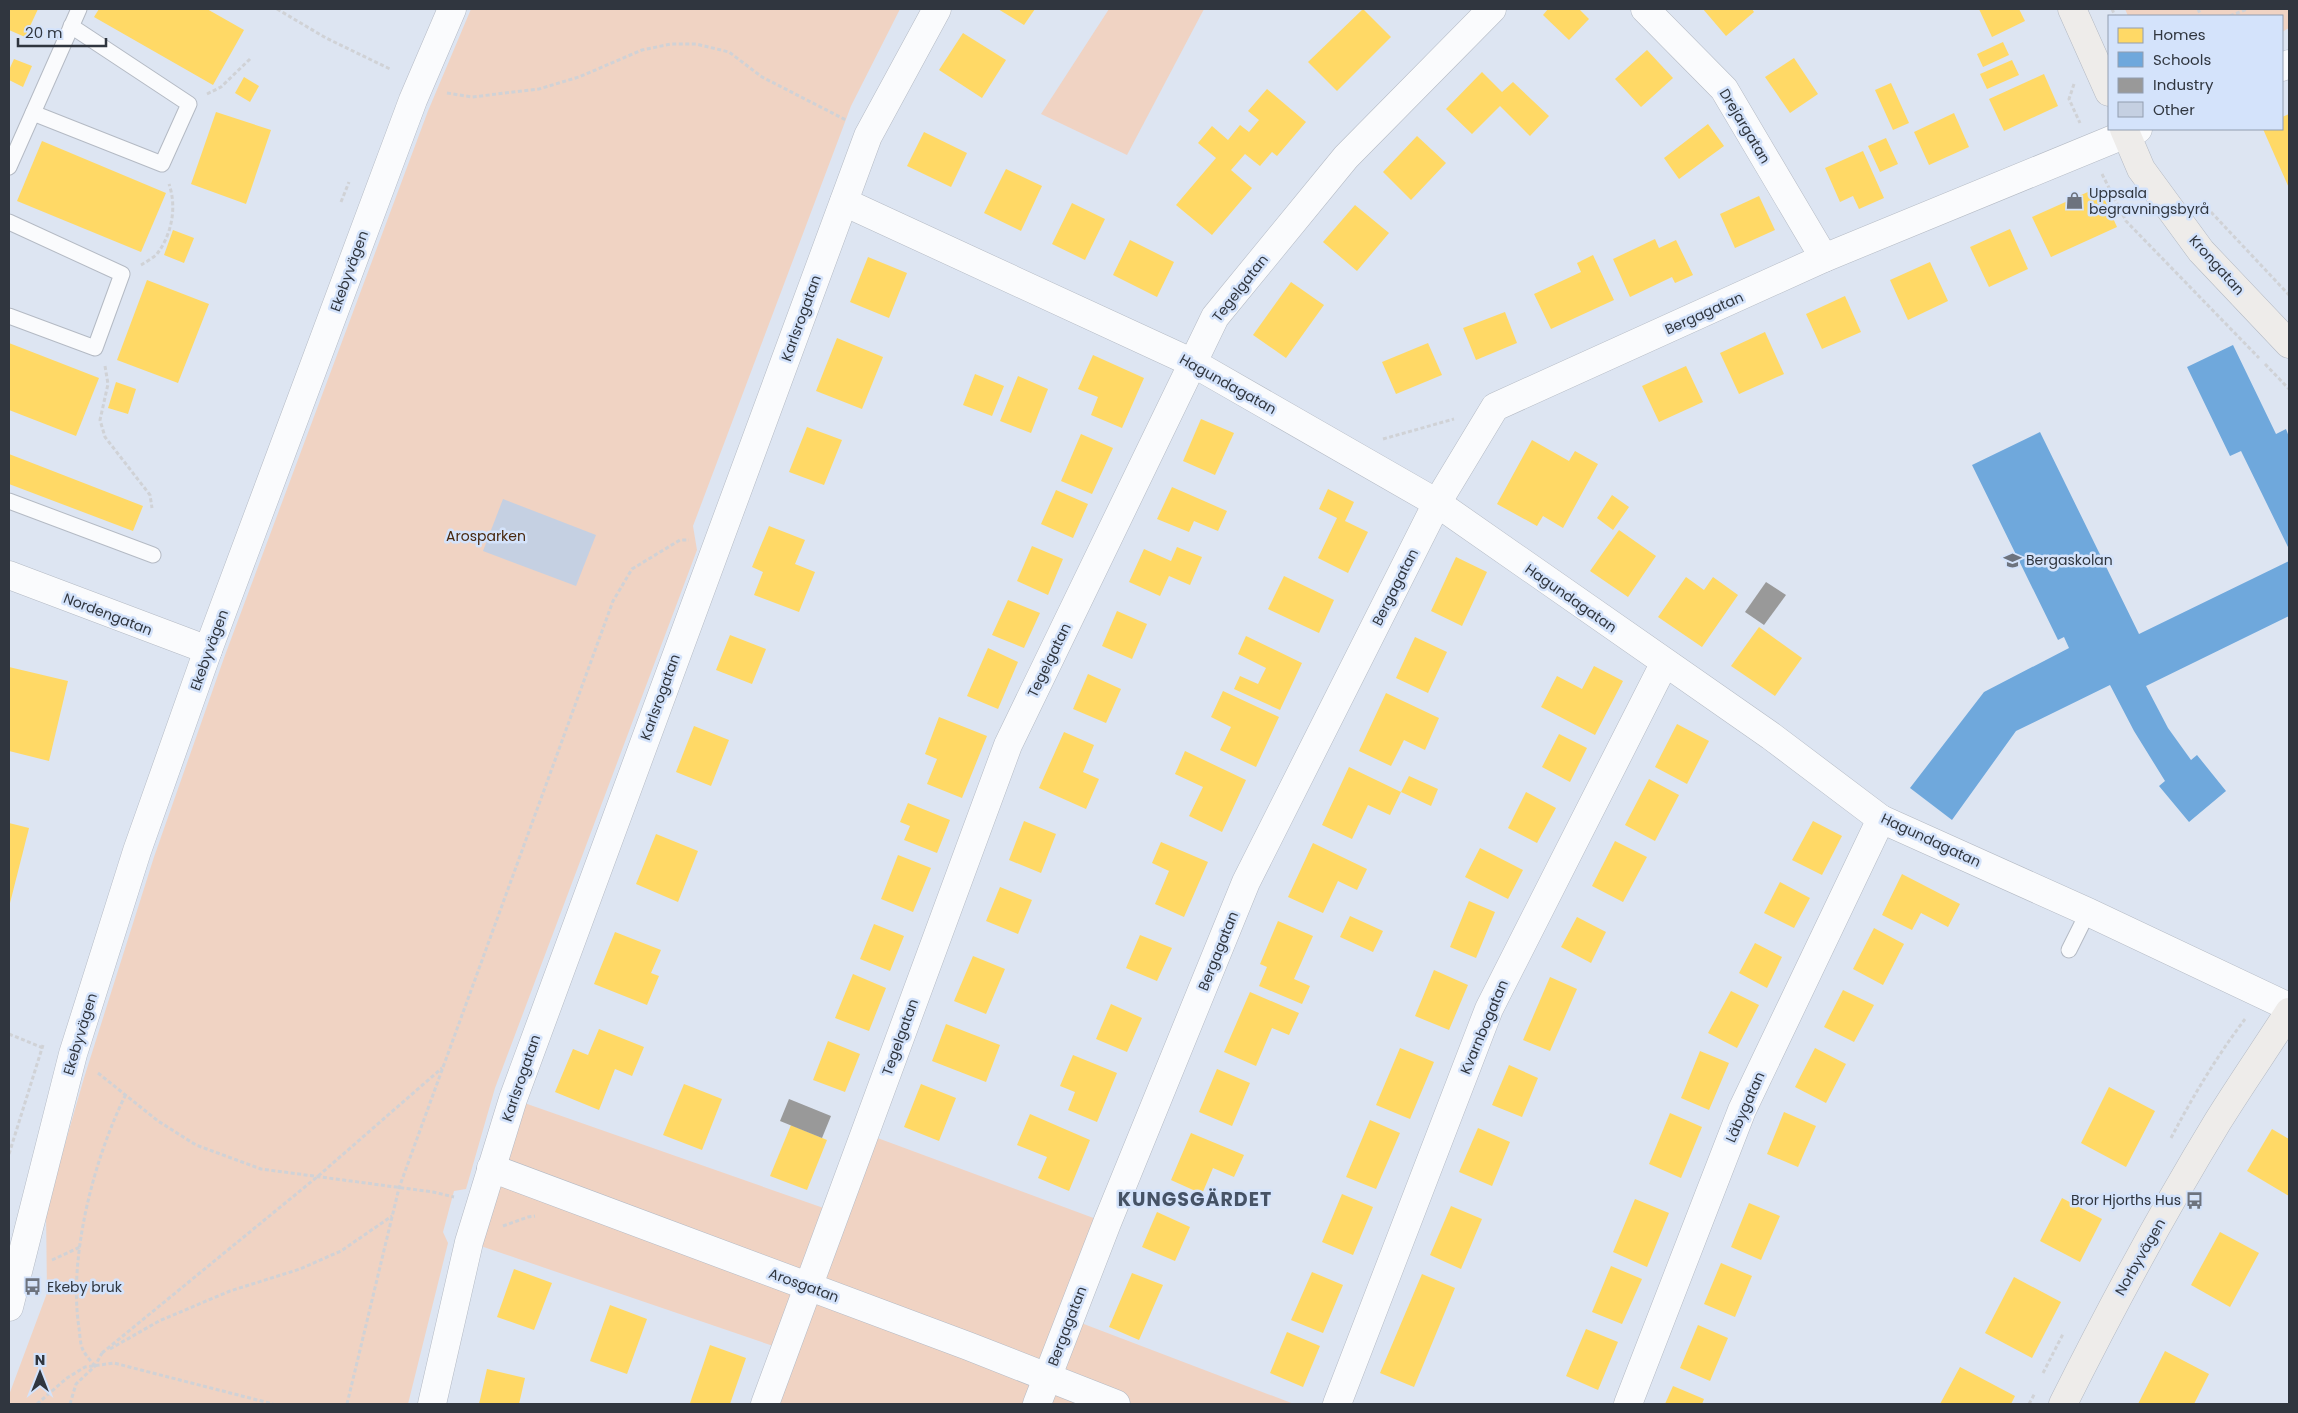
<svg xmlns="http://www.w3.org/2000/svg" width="2298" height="1413" viewBox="0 0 2298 1413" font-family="Poppins,sans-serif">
  <rect width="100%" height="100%" fill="#dde5f2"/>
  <g fill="#f0d3c3">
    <polygon points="471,9 900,9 851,106 693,526 697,550 495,1088 466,1189 454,1191 443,1232 448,1243 408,1404 9,1404 9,1395 47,1293 46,1210 84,1078 154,857 224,658 428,111"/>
    <polygon points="1109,9 1204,9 1127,155 1041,114"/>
    <polygon points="2125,9 2289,9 2289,28 2282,32 2282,16 2128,16"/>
    <polygon points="513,1099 835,1212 864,1133 1107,1223 1068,1318 1294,1404 765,1404 785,1350 469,1242"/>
  </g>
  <g fill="#ffd966">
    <polygon points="9,9 38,9 25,37 9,30"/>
    <polygon points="99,9 207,9 244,30 213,85 94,17"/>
    <polygon points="998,9 1035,9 1024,25"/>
    <polygon points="1363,9 1391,37 1337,91 1308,62"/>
    <polygon points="1548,9 1579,9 1589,19 1569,40 1543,15"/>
    <polygon points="1703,9 1752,9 1754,12 1726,36"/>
    <polygon points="1979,9 2019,9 2025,21 1992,37"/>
    <polygon points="963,33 1006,60 982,98 939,70"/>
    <polygon points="2003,42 2009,55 1983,67 1977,54"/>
    <polygon points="1647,50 1673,78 1641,107 1615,79"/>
    <polygon points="1794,58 1818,94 1790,113 1765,77"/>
    <polygon points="14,59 32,66 23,87 9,80 9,70"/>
    <polygon points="2012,60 2019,75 1987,89 1980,74"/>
    <polygon points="1482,72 1502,92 1513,82 1549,116 1530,136 1500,106 1472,134 1446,109"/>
    <polygon points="2044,74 2058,106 2004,131 1989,99"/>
    <polygon points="244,77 259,86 250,102 235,93"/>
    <polygon points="1891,83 1909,123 1893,130 1875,90"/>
    <polygon points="1267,89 1306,122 1277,156 1272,152 1260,166 1245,154 1231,170 1252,188 1212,235 1176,205 1216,158 1198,143 1212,126 1228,140 1240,125 1249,132 1259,120 1248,111"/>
    <polygon points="216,112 271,130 246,204 191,184"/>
    <polygon points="1954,113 1969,147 1929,165 1914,132"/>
    <polygon points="2289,114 2289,188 2263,129 2282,129 2282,117"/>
    <polygon points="1708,124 1724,146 1679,179 1664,158"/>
    <polygon points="924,132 967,153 951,187 907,166"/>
    <polygon points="1417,136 1446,163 1411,200 1383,172"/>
    <polygon points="1886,138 1898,164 1880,172 1868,146"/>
    <polygon points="42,141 166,193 141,252 17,201"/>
    <polygon points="1863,151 1884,198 1859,209 1853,196 1840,202 1825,168"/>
    <polygon points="1006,169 1042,186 1021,231 984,213"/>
    <polygon points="2099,187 2117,227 2051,257 2032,217"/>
    <polygon points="1759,196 1775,230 1735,248 1720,214"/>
    <polygon points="1072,203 1105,219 1085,260 1052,244"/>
    <polygon points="1355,205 1389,233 1357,271 1323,242"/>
    <polygon points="2010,229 2028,269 1989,287 1970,247"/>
    <polygon points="173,230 194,238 184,263 164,255"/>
    <polygon points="1655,239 1659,248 1676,240 1693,275 1675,283 1672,277 1630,297 1613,259"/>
    <polygon points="1130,240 1174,262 1157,297 1113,275"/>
    <polygon points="1593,255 1614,300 1551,329 1534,294 1581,272 1577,263"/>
    <polygon points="868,257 907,273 889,318 850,302"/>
    <polygon points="1930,262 1948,301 1908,320 1890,280"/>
    <polygon points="147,280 209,304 178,383 117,360"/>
    <polygon points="1291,282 1324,305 1286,358 1253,335"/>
    <polygon points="1845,296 1861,332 1822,349 1806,314"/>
    <polygon points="1505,312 1517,343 1476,360 1463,328"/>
    <polygon points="1765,332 1784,374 1739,394 1720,353"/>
    <polygon points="837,338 883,357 862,409 816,391"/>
    <polygon points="9,343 99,378 76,436 9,410"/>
    <polygon points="1428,343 1442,375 1396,394 1382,362"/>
    <polygon points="1093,355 1144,378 1122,428 1091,415 1098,397 1078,389"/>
    <polygon points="1686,366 1703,402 1659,422 1642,386"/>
    <polygon points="975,374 1004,386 992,416 963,405"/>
    <polygon points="1018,376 1048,389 1031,433 1000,421"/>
    <polygon points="116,382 136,389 128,414 108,408"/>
    <polygon points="1201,419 1234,433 1215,475 1183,461"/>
    <polygon points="807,427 842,440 824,485 789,472"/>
    <polygon points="1081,434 1113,448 1092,494 1061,481"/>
    <polygon points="1532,440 1569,461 1575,451 1598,464 1563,528 1543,516 1537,526 1497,504"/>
    <polygon points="9,454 143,506 133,531 9,484"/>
    <polygon points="1172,487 1227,511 1218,531 1194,521 1189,532 1157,519"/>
    <polygon points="1328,489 1354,502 1345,521 1368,532 1348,573 1318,558 1337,518 1319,509"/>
    <polygon points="1056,490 1088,504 1073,538 1041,524"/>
    <polygon points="1612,495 1629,507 1613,530 1597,518"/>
    <polygon points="769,526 805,540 795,564 815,572 799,612 754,595 763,572 752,567"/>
    <polygon points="1619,530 1656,556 1628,597 1590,571"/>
    <polygon points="1032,546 1063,559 1048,595 1017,581"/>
    <polygon points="1177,547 1202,557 1190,585 1169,576 1160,596 1129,582 1144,549 1171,561"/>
    <polygon points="1456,557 1487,572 1462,626 1431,611"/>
    <polygon points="1284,576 1334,600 1319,633 1268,609"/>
    <polygon points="1686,577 1704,590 1713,577 1738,595 1702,647 1658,617"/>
    <polygon points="1008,600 1040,613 1024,648 992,635"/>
    <polygon points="1117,611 1147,624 1132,659 1102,646"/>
    <polygon points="1759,627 1802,658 1775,696 1731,666"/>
    <polygon points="730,635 766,649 752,684 716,670"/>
    <polygon points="1246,636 1302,663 1280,710 1234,689 1240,676 1258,684 1266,668 1238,654"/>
    <polygon points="1415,637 1447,652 1428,693 1396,678"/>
    <polygon points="988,648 1018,662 998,709 967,696"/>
    <polygon points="1594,666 1623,681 1595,735 1541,707 1557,676 1582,689"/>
    <polygon points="9,667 68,681 49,761 9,751"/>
    <polygon points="1088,674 1121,689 1106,723 1073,709"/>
    <polygon points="1223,691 1279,717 1256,767 1220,750 1231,727 1211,717"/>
    <polygon points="1386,693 1439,718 1425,750 1404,740 1391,766 1359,751"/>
    <polygon points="939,717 987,736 962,798 927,784 937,759 925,754"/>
    <polygon points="1677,724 1709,741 1687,784 1655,767"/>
    <polygon points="694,726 729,740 711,786 676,772"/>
    <polygon points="1064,732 1094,745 1083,772 1099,779 1086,809 1039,788"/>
    <polygon points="1559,734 1587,748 1570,782 1542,767"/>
    <polygon points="1185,751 1246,780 1222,832 1189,816 1203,787 1175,774"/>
    <polygon points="1349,767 1401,792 1390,815 1368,805 1352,839 1322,825"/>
    <polygon points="1409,776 1438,789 1431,806 1401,792"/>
    <polygon points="1649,779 1679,795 1655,841 1625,825"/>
    <polygon points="1526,792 1556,808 1537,843 1508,828"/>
    <polygon points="908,803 950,820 937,853 904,840 910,826 900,822"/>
    <polygon points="1024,821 1056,834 1041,873 1009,860"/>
    <polygon points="1813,821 1842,836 1822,875 1792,860"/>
    <polygon points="9,823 29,828 9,907"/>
    <polygon points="656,834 698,851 678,902 636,884"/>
    <polygon points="1615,841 1647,857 1623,902 1592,886"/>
    <polygon points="1161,842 1208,862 1184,917 1155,904 1169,871 1152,863"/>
    <polygon points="1313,843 1367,869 1357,890 1338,881 1323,913 1288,897"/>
    <polygon points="1480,848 1523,870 1508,899 1465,877"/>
    <polygon points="898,855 931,868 913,912 881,899"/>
    <polygon points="1902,874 1960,904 1948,927 1921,913 1912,930 1882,915"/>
    <polygon points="1780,882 1810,898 1794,928 1764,913"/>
    <polygon points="1000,887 1032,900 1018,934 986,921"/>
    <polygon points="1469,901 1495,912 1476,958 1450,947"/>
    <polygon points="1350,916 1383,931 1373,952 1340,937"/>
    <polygon points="1577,917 1606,932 1591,963 1561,947"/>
    <polygon points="1278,921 1313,936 1294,979 1310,986 1302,1004 1259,986 1267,967 1260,964"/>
    <polygon points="874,924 904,936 890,971 860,959"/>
    <polygon points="1874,928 1904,944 1883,985 1853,969"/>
    <polygon points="615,932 661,950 651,973 659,976 647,1005 594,984"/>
    <polygon points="1140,935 1172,948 1157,981 1126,968"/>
    <polygon points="1755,943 1782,957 1767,988 1739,973"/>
    <polygon points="973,956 1005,969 986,1014 954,1001"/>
    <polygon points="1434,970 1468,985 1449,1030 1415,1016"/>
    <polygon points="853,974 886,988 869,1031 835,1018"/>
    <polygon points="1550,977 1577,989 1550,1051 1523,1040"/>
    <polygon points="1843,990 1874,1005 1854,1042 1824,1027"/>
    <polygon points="1731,991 1759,1005 1737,1048 1708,1033"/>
    <polygon points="1250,992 1299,1013 1289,1035 1272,1028 1256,1066 1224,1052"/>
    <polygon points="1111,1004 1142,1018 1127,1052 1096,1039"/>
    <polygon points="946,1024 1000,1045 986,1082 932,1061"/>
    <polygon points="599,1029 644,1047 632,1076 615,1069 599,1110 555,1092 573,1049 588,1055"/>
    <polygon points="828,1041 860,1054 845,1092 813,1080"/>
    <polygon points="1400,1048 1434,1062 1410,1119 1376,1105"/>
    <polygon points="1815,1048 1846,1064 1826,1103 1795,1087"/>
    <polygon points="1700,1051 1729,1063 1709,1110 1681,1098"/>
    <polygon points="1073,1055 1117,1073 1097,1122 1068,1110 1075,1092 1060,1086"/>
    <polygon points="1509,1065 1538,1078 1522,1117 1492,1105"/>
    <polygon points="1217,1069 1250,1083 1232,1126 1199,1112"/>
    <polygon points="684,1084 722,1099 702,1150 663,1135"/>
    <polygon points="921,1084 956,1098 939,1141 904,1127"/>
    <polygon points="2109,1087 2155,1111 2126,1167 2081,1143"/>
    <polygon points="1784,1112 1816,1126 1798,1167 1767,1154"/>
    <polygon points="1670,1113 1702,1127 1681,1178 1649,1164"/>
    <polygon points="1030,1114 1090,1140 1069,1191 1038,1178 1047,1157 1017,1145"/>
    <polygon points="1370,1120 1400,1133 1376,1189 1346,1177"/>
    <polygon points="791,1125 827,1140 807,1190 770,1176"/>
    <polygon points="1478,1128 1510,1142 1492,1186 1459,1172"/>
    <polygon points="2272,1129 2289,1139 2289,1196 2247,1171"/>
    <polygon points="1191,1133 1244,1155 1234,1177 1213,1168 1202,1194 1171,1180"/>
    <polygon points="1342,1194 1373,1207 1353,1255 1322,1242"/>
    <polygon points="2062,1198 2102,1219 2080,1262 2040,1241"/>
    <polygon points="1635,1199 1669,1213 1647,1267 1613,1252"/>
    <polygon points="1749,1203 1780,1216 1761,1260 1731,1247"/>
    <polygon points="1451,1206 1482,1219 1461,1269 1430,1255"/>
    <polygon points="1157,1212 1190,1227 1175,1261 1142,1247"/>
    <polygon points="2220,1232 2259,1253 2230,1307 2191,1285"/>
    <polygon points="1721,1263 1752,1276 1735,1317 1704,1304"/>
    <polygon points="1611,1266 1642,1279 1622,1324 1592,1312"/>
    <polygon points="514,1269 552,1283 534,1330 497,1317"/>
    <polygon points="1312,1272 1343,1285 1323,1333 1291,1320"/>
    <polygon points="1132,1273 1163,1285 1139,1340 1109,1327"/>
    <polygon points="1422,1274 1455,1288 1414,1387 1380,1373"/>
    <polygon points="2014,1277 2061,1302 2032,1358 1985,1333"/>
    <polygon points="610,1305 647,1319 627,1374 590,1361"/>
    <polygon points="1698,1325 1728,1338 1710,1381 1680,1368"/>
    <polygon points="1586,1329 1618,1342 1598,1390 1566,1376"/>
    <polygon points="1287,1332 1320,1346 1303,1387 1270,1373"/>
    <polygon points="710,1345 746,1358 730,1404 690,1403"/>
    <polygon points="2165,1351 2209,1374 2194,1404 2138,1404"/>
    <polygon points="1960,1367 2015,1396 2011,1404 1940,1404"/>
    <polygon points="487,1369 525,1378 519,1404 479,1404"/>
    <polygon points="1673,1386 1704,1399 1702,1404 1665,1404"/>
  </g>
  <g fill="#6fa8dc">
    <polygon points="2233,345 2276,434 2286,429 2289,437 2289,549 2241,451 2230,456 2187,367"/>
    <polygon points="2040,432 2139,634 2289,561 2289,616 2146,686 2168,728 2191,760 2197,755 2226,791 2189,822 2159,786 2165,781 2134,731 2110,685 2016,731 1952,820 1910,788 1984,692 2069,648 2064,637 2058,640 1972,465"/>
  </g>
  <g fill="#999">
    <polygon points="1766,582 1786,595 1764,625 1745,612"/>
    <polygon points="789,1099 831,1116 822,1138 780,1121"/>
  </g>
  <polygon fill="#c5d0e2" points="503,499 596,535 576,586 483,551"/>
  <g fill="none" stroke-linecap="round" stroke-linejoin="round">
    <defs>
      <g id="lane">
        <polyline points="33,113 162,164 189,104 71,26"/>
        <polyline points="9,167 79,9"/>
        <polyline points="9,222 122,274 95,348 9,316"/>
        <polyline points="9,501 153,555"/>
        <polyline points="2069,950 2088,912"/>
      </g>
      <g id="street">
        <polyline points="1645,9 1724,89 1824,258"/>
        <polyline points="2282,67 2289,64"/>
        <polyline points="844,202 1193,363 1437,503 1771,736 1881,819 2088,912 2289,1007"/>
        <polyline points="9,575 208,650"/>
        <polyline points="491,1168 968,1346 1116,1404"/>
        <polyline points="9,1307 73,1054 137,851 208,650 413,100 452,9"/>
        <polyline points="432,1404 469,1242 513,1099 868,136 937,9"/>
        <polyline points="765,1404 1008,745 1215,317 1346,157 1492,9"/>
        <polyline points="1037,1404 1107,1223 1246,882 1437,503 1495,407 1824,258 2138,129"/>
        <polyline points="1337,1404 1489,1009 1664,664"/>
        <polyline points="1628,1404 1742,1110 1881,819"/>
      </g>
      <g id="secondary">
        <polyline points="2072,9 2109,92"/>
        <polyline points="2124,129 2141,169 2201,251 2289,344"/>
        <path d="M2063,1404c48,-96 99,-191 155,-283 23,-37 48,-73 71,-109"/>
      </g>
    </defs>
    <use href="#lane" stroke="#b4bac4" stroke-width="17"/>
    <use href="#street" stroke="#b4bac4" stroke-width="29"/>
    <use href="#secondary" stroke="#b4bac4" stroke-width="29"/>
    <g stroke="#d0d2d6" stroke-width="3" stroke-dasharray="4 2.5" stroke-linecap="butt">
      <polyline points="277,9 326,38 390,69"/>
      <polyline points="2112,9 2115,16"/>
      <polyline points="2198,9 2201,16"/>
      <polyline points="2230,16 2247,9"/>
      <polyline points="2074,84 2069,99 2080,123"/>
      <polyline points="447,93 472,97 539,89 579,77 642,50 671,44 696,44 729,52 762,77 846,120"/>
      <polyline points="207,94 221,87 251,58"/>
      <polyline points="2102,174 2126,221 2259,358"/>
      <polyline points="341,202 349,182"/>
      <polyline points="2211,212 2289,295"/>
      <path d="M141,265c5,-3 12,-7 16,-11 15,-20 20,-47 12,-70"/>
      <polyline points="2265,364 2289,389"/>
      <polyline points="105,366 108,384 100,420 105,437 150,495 152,508"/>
      <polyline points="1383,439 1454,419"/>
      <polyline points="9,1034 43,1048"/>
      <polyline points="98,1073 158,1121 196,1145 261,1169 433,1192 454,1197"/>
      <path d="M2171,1138c22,-42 46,-82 74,-119"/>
      <polyline points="9,1154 43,1045"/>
      <polyline points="503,1226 528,1217 535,1216"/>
      <polyline points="52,1260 80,1247"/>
      <polyline points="110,1349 159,1321 230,1291 300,1269 341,1251 392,1216"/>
      <polyline points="102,1353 317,1177 442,1068"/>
      <path d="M95,1366c-4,-5 -9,-10 -12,-16 -3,-6 -3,-15 -4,-22 -11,-71 15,-170 47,-234"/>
      <polyline points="2043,1373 2063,1334"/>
      <polyline points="37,1404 67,1378 85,1367 114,1363 273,1404"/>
      <polyline points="70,1404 76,1384 95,1366 102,1353"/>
      <polyline points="347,1404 399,1188 613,601 632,569 680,540 689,540"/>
      <polyline points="2029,1404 2035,1393"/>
    </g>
    <use href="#lane" stroke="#fafbfd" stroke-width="15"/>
    <use href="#street" stroke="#fafbfd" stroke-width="28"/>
    <use href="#secondary" stroke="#eeecea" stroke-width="28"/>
  </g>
  <defs>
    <symbol id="shop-bare" viewBox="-9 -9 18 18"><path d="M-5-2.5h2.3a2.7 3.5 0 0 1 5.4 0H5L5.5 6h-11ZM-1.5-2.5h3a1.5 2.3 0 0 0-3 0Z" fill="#6d737e" stroke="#d4e3fb" stroke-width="2.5" paint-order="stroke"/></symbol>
    <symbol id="school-bare" viewBox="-9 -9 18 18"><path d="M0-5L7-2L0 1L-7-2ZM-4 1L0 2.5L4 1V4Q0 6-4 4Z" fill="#6d737e" stroke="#d4e3fb" stroke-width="2.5" paint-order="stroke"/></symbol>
    <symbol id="bus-bare" viewBox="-9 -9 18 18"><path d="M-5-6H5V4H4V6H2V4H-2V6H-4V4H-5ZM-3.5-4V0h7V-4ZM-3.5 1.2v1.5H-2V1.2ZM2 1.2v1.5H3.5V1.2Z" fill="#6d737e" stroke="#d4e3fb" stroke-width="2.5" paint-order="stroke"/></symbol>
  </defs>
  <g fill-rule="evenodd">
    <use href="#shop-bare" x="2062" y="188" width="25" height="25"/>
    <use href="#school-bare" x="2000" y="548" width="25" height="25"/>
    <use href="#bus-bare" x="2182" y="1188" width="25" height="25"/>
    <use href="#bus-bare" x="20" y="1274" width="25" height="25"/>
  </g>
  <g text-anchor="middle" stroke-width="5" stroke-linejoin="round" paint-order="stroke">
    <g font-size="14" fill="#30363f" stroke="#d4e3fb">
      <text transform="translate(1745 126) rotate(59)" y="5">Drejargatan</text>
      <text transform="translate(2217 265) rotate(48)" y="5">Krongatan</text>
      <text transform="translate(349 271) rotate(-70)" y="5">Ekebyvägen</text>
      <text transform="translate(1240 288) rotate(-52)" y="5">Tegelgatan</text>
      <text transform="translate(1704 313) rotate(-24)" y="5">Bergagatan</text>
      <text transform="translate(801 318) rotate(-70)" y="5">Karlsrogatan</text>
      <text transform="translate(1228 384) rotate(29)" y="5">Hagundagatan</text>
      <text transform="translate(1395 587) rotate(-63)" y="5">Bergagatan</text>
      <text transform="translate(1571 598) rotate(35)" y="5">Hagundagatan</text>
      <text transform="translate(108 614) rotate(21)" y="5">Nordengatan</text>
      <text transform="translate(209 650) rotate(-70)" y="5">Ekebyvägen</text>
      <text transform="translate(1049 660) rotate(-64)" y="5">Tegelgatan</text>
      <text transform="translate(660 697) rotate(-70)" y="5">Karlsrogatan</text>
      <text transform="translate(1931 840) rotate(25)" y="5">Hagundagatan</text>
      <text transform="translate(1218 951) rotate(-68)" y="5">Bergagatan</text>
      <text transform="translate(1484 1027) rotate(-67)" y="5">Kvarnbogatan</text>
      <text transform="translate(80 1034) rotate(-73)" y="5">Ekebyvägen</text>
      <text transform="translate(900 1037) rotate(-70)" y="5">Tegelgatan</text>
      <text transform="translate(521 1078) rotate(-71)" y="5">Karlsrogatan</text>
      <text transform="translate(1745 1107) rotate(-66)" y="5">Läbygatan</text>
      <text transform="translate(2140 1257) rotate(-60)" y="5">Norbyvägen</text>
      <text transform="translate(804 1285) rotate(20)" y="5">Arosgatan</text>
      <text transform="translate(1067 1326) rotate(-69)" y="5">Bergagatan</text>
    </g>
    <g font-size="14" fill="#30363f" stroke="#d4e3fb" text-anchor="start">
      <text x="2089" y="198">Uppsala<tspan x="2089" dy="16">begravningsbyrå</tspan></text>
      <text x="2026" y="565">Bergaskolan</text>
      <text x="2181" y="1205" text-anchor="end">Bror Hjorths Hus</text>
      <text x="47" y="1292">Ekeby bruk</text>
    </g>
    <g font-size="14" fill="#48280f" stroke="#d4e3fb">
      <text x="486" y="541">Arosparken</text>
    </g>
    <g font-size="19" font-weight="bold" letter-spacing="1" fill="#465366" stroke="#d4e3fb">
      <text x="1195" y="1206">KUNGSGÄRDET</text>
    </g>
  </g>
  <rect width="2298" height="1413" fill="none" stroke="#30363f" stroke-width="20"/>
  <rect x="2108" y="15" width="175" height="115" fill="#d4e3fb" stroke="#929eb0"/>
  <rect x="2118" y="28" width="25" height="15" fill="#ffd966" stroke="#929eb0"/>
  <text x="2153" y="40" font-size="15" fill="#30363f">Homes</text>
  <rect x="2118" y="52" width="25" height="15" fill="#6fa8dc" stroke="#929eb0"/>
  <text x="2153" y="65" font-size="15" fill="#30363f">Schools</text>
  <rect x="2118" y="78" width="25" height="15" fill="#999999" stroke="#929eb0"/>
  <text x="2153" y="90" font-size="15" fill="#30363f">Industry</text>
  <rect x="2118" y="102" width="25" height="15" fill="#c5d0e2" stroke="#929eb0"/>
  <text x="2153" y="115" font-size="15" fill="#30363f">Other</text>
  <g transform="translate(40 1373)" stroke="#d4e3fb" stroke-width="4" paint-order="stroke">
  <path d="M0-4L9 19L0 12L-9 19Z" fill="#30363f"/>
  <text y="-8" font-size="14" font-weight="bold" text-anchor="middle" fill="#30363f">N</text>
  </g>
  <path d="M18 38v8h88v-8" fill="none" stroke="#30363f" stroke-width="2.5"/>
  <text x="25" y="38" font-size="15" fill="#30363f" stroke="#d4e3fb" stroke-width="4" paint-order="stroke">20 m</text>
</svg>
